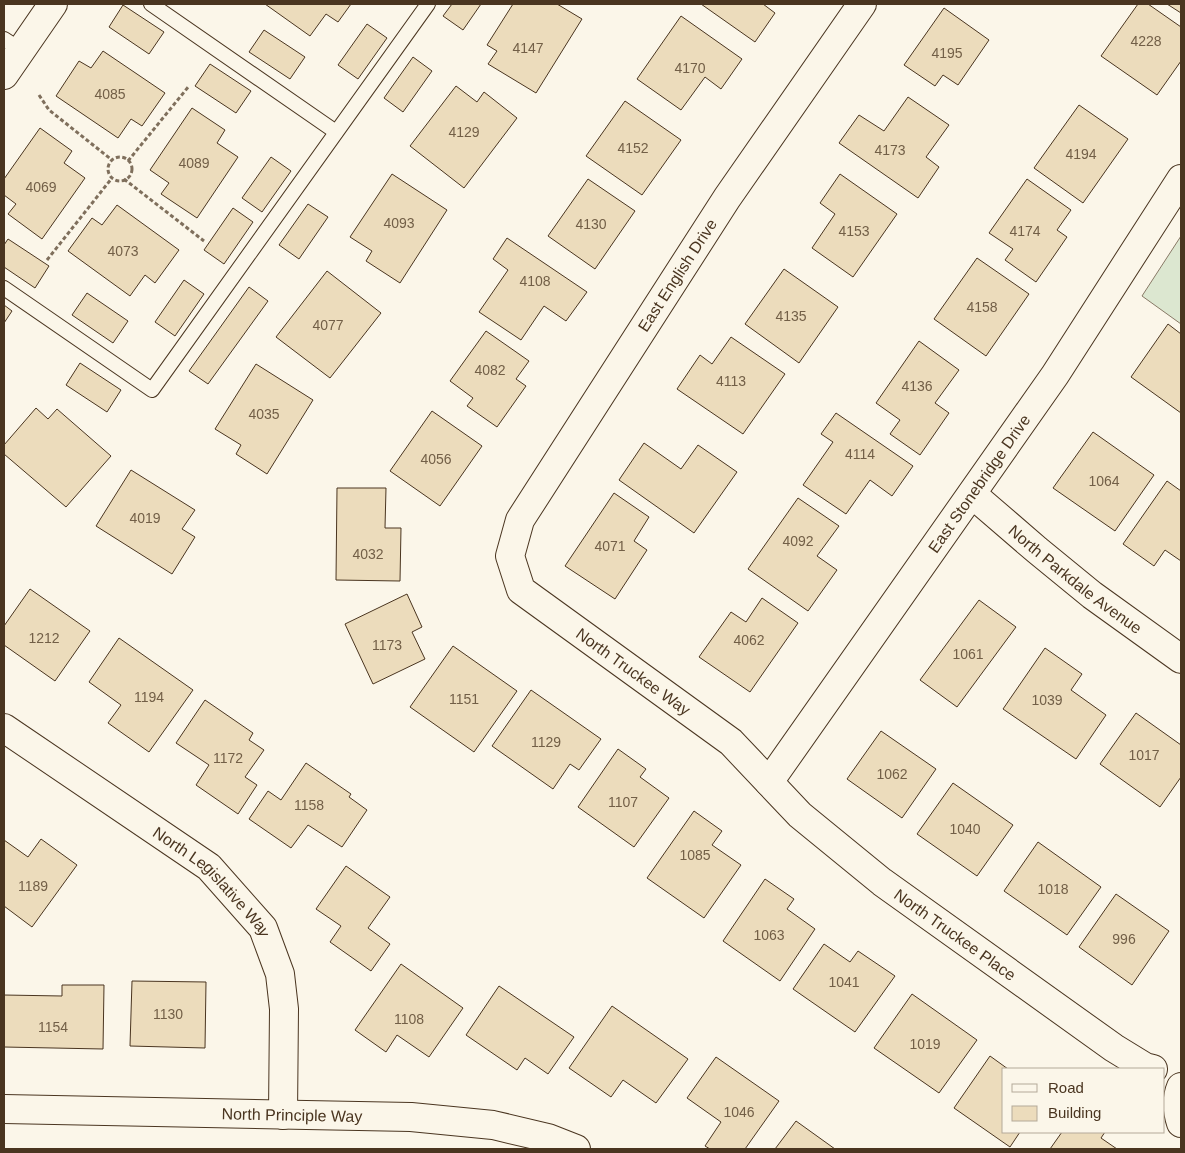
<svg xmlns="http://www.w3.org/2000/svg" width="1185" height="1153" viewBox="0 0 1185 1153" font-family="Helvetica,sans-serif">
  <rect width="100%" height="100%" fill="#fbf6e9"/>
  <polygon fill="#dce7d0" stroke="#887966" points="1181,236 1181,324 1142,296"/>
  <g fill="#ecdcbc" stroke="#4a3520">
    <polygon points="265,4 351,4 338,22 326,14 310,36"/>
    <polygon points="452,4 481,4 463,30 443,16"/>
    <polygon points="513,4 557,4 582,19 536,93 488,64 497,51 487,45"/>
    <polygon points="701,4 763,4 775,13 755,42"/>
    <polygon points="1138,4 1148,4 1181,27 1181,61 1157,95 1101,56"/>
    <polygon points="1167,4 1181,4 1181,13"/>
    <polygon points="123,5 164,32 149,54 109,27"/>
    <polygon points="944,8 989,40 958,85 943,75 935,86 904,65"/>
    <polygon points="681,16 742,59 721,89 705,77 681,110 637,79"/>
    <polygon points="367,24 387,38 358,79 338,65"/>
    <polygon points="264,30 305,57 290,79 249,52"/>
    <polygon points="103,51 165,93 142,126 131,119 118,138 56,96 79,61 91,68"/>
    <polygon points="413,57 432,71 403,112 384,98"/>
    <polygon points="210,64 251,91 236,113 195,86"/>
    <polygon points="456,86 477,102 484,92 517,118 464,188 410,146"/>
    <polygon points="908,97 949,125 926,157 939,167 918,198 839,143 859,115 884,131"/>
    <polygon points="625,101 681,140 642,195 586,156"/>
    <polygon points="1079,105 1128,139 1083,203 1034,168"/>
    <polygon points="192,108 225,130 217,143 238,157 197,218 161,194 169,183 150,170"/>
    <polygon points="40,128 72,151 64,163 85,178 42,239 8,214 16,204 4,195 4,179"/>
    <polygon points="271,157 291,171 262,212 242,198"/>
    <polygon points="392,174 447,210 400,283 366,261 372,251 350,237"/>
    <polygon points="840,174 897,214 853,277 812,248 835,214 820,203"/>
    <polygon points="588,179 635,211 595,269 548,236"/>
    <polygon points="1027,179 1071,210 1057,230 1067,237 1036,282 1005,260 1013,249 989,233"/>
    <polygon points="308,204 328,217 299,259 279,245"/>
    <polygon points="117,205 179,250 155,283 145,275 130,296 68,251 92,218 102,225"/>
    <polygon points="233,208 253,222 224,264 204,250"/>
    <polygon points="507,238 587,292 566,321 544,306 521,340 479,312 508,270 493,259"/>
    <polygon points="8,239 49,266 35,288 4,267 4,245"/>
    <polygon points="977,258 1029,294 986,356 934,319"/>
    <polygon points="784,269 838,307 799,363 745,324"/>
    <polygon points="327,271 381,313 330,378 276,337"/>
    <polygon points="184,280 204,294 175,336 155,322"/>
    <polygon points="249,287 268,301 208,384 189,371"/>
    <polygon points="87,293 128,321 113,343 72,315"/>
    <polygon points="4,305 12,311 4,323"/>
    <polygon points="1168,324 1181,334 1181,413 1131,377"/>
    <polygon points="486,331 529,361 516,379 526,386 497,427 467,406 473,398 450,381"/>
    <polygon points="731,337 785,374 743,434 677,389 700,355 712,364"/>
    <polygon points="919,341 959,370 935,403 949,413 920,455 890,434 900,420 876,403"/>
    <polygon points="80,363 121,390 107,412 66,385"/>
    <polygon points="256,364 313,400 267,474 236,454 241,445 215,429"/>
    <polygon points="36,408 48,419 57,409 111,456 66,507 4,454 4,445"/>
    <polygon points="432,411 482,446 440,506 390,471"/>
    <polygon points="836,413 913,466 892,496 870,480 846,514 803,485 833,442 821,434"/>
    <polygon points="1093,432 1154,475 1115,531 1053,488"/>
    <polygon points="644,443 681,469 698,445 737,472 694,533 619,480"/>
    <polygon points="131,470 195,510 182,529 195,537 172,574 96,526"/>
    <polygon points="1167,481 1181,491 1181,561 1165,550 1154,566 1123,544"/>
    <polygon points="337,488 386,488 385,528 401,528 400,581 336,580"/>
    <polygon points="614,493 649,517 634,541 647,550 615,599 565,566"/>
    <polygon points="798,498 839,526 817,556 837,570 808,611 748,569"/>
    <polygon points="30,589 90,631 55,681 4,645 4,626"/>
    <polygon points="407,594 422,627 412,632 425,659 373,684 345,624"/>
    <polygon points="762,598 798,623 750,692 699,657 731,612 746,622"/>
    <polygon points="979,600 1016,627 957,707 920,680"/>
    <polygon points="119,638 193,690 149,752 108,723 121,705 89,682"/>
    <polygon points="453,646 517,691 474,752 410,707"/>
    <polygon points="1045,648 1082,674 1071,690 1106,715 1076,759 1003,709"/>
    <polygon points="531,690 601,739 579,770 570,764 553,789 492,746"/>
    <polygon points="205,700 253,733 249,740 264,750 245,777 257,785 238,814 196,785 209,765 176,743"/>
    <polygon points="1136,713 1181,745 1181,777 1160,807 1100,764"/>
    <polygon points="881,731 936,769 902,818 847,779"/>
    <polygon points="618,749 646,769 640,777 669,798 634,847 578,807"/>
    <polygon points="306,763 351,794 349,797 367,810 342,847 308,825 291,848 249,819 268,791 281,800"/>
    <polygon points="953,783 1013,825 977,876 917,834"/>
    <polygon points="694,811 722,831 712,845 741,865 704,918 647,878"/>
    <polygon points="41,839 77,865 32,927 4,906 4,840 28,857"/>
    <polygon points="1038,842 1101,887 1067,935 1004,891"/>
    <polygon points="346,866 390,897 368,928 390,944 371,971 330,942 341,926 316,909"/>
    <polygon points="765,879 794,899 787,909 815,929 780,981 723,941"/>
    <polygon points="1116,894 1169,931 1132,985 1079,947"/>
    <polygon points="824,944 850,962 858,951 895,976 855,1032 793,989"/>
    <polygon points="401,964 463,1008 429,1057 397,1035 386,1052 355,1030"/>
    <polygon points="132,981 206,982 205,1048 130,1046"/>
    <polygon points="62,985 104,985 103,1049 4,1047 4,995 62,996"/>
    <polygon points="499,986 574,1037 548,1074 525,1058 517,1070 466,1035"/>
    <polygon points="912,994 977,1040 939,1093 874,1048"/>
    <polygon points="612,1006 688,1059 656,1103 623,1080 611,1097 569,1068"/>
    <polygon points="990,1056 1008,1069 1004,1069 1004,1132 1020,1132 1010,1147 954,1108"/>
    <polygon points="716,1057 779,1101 745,1149 710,1149 705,1146 721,1122 687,1098"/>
    <polygon points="796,1121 835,1149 775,1149"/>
    <polygon points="1062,1132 1105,1132 1101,1138 1117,1149 1050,1149"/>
  </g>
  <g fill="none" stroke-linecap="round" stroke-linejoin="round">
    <defs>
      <g id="lane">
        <polyline points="151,4 336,132"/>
        <polyline points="4,39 21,50"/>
        <polyline points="4,288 152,390 428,4"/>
      </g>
      <g id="street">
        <path id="s1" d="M862,4l-135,194 -207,322 -10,36 11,34 210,152 69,73 82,67 232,166 31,19 8,2"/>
        <polyline points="4,75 53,4"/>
        <path id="s2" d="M972,494l65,56 55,45 89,64"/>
        <path id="s3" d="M4,728l205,139 54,61 17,46 4,35 -1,106"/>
        <path id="s4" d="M769,782l286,-407 126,-196"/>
        <path d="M1181,1087c-5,12 -4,24 0,36"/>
        <path id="s5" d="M4,1109l407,8 82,8 55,13 28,11"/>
      </g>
    </defs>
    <use href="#lane" stroke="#4a3520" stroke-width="16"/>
    <use href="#street" stroke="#4a3520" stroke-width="30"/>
    <g stroke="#7f6f5c" stroke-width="3" stroke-dasharray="4 2.5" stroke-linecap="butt">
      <polyline points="39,95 49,110 112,160"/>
      <circle cx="120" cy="169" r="12"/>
      <polyline points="128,161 189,86"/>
      <polyline points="124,179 204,241"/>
      <polyline points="47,260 112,178"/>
    </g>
    <use href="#lane" stroke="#fbf6e9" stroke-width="14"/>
    <use href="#street" stroke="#fbf6e9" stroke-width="28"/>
  </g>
  <g text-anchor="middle" stroke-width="4" stroke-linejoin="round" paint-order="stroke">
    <g font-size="14" fill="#725f47">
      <text x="1146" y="46">4228</text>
      <text x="528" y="53">4147</text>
      <text x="947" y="58">4195</text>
      <text x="690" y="73">4170</text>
      <text x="110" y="99">4085</text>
      <text x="464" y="137">4129</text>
      <text x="633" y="153">4152</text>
      <text x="890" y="155">4173</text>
      <text x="1081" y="159">4194</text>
      <text x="194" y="168">4089</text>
      <text x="41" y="192">4069</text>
      <text x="399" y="228">4093</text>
      <text x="591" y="229">4130</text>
      <text x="854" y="236">4153</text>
      <text x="1025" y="236">4174</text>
      <text x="123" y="256">4073</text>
      <text x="535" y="286">4108</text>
      <text x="982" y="312">4158</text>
      <text x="791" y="321">4135</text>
      <text x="328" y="330">4077</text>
      <text x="490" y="375">4082</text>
      <text x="731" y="386">4113</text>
      <text x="917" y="391">4136</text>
      <text x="264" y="419">4035</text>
      <text x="860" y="459">4114</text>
      <text x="436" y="464">4056</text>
      <text x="1104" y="486">1064</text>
      <text x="145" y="523">4019</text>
      <text x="798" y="546">4092</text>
      <text x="610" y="551">4071</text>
      <text x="368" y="559">4032</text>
      <text x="44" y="643">1212</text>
      <text x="749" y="645">4062</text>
      <text x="387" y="650">1173</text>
      <text x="968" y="659">1061</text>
      <text x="149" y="702">1194</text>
      <text x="464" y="704">1151</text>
      <text x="1047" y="705">1039</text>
      <text x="546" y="747">1129</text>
      <text x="1144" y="760">1017</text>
      <text x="228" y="763">1172</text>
      <text x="892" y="779">1062</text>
      <text x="623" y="807">1107</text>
      <text x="309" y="810">1158</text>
      <text x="965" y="834">1040</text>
      <text x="695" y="860">1085</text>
      <text x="33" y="891">1189</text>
      <text x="1053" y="894">1018</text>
      <text x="769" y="940">1063</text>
      <text x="1124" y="944">996</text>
      <text x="844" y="987">1041</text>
      <text x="168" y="1019">1130</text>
      <text x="409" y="1024">1108</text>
      <text x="53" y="1032">1154</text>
      <text x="925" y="1049">1019</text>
      <text x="739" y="1117">1046</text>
    </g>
    <g font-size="16" fill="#4a3520" stroke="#fbf6e9">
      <text transform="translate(677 275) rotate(-57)" y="6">East English Drive</text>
      <text dy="6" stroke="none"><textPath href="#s4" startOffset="365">East Stonebridge Drive</textPath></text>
      <text dy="6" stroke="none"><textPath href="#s2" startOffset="134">North Parkdale Avenue</textPath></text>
      <text dy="6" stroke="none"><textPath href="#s1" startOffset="831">North Truckee Way</textPath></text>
      <text dy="6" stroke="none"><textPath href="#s3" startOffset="260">North Legislative Way</textPath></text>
      <text dy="6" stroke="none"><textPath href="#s1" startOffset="1248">North Truckee Place</textPath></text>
      <text dy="6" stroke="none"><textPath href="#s5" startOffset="288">North Principle Way</textPath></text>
    </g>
  </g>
  <rect width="1185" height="1153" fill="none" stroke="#4a3520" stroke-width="10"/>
  <rect x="1002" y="1068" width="162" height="65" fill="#fbf6e9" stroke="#b4a999"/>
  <rect x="1012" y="1084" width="25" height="8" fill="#fbf6e9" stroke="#b4a999"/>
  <text x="1048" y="1093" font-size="15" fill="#4a3520">Road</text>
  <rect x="1012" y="1106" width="25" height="15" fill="#ecdcbc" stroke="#b4a999"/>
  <text x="1048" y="1118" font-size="15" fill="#4a3520">Building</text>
</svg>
